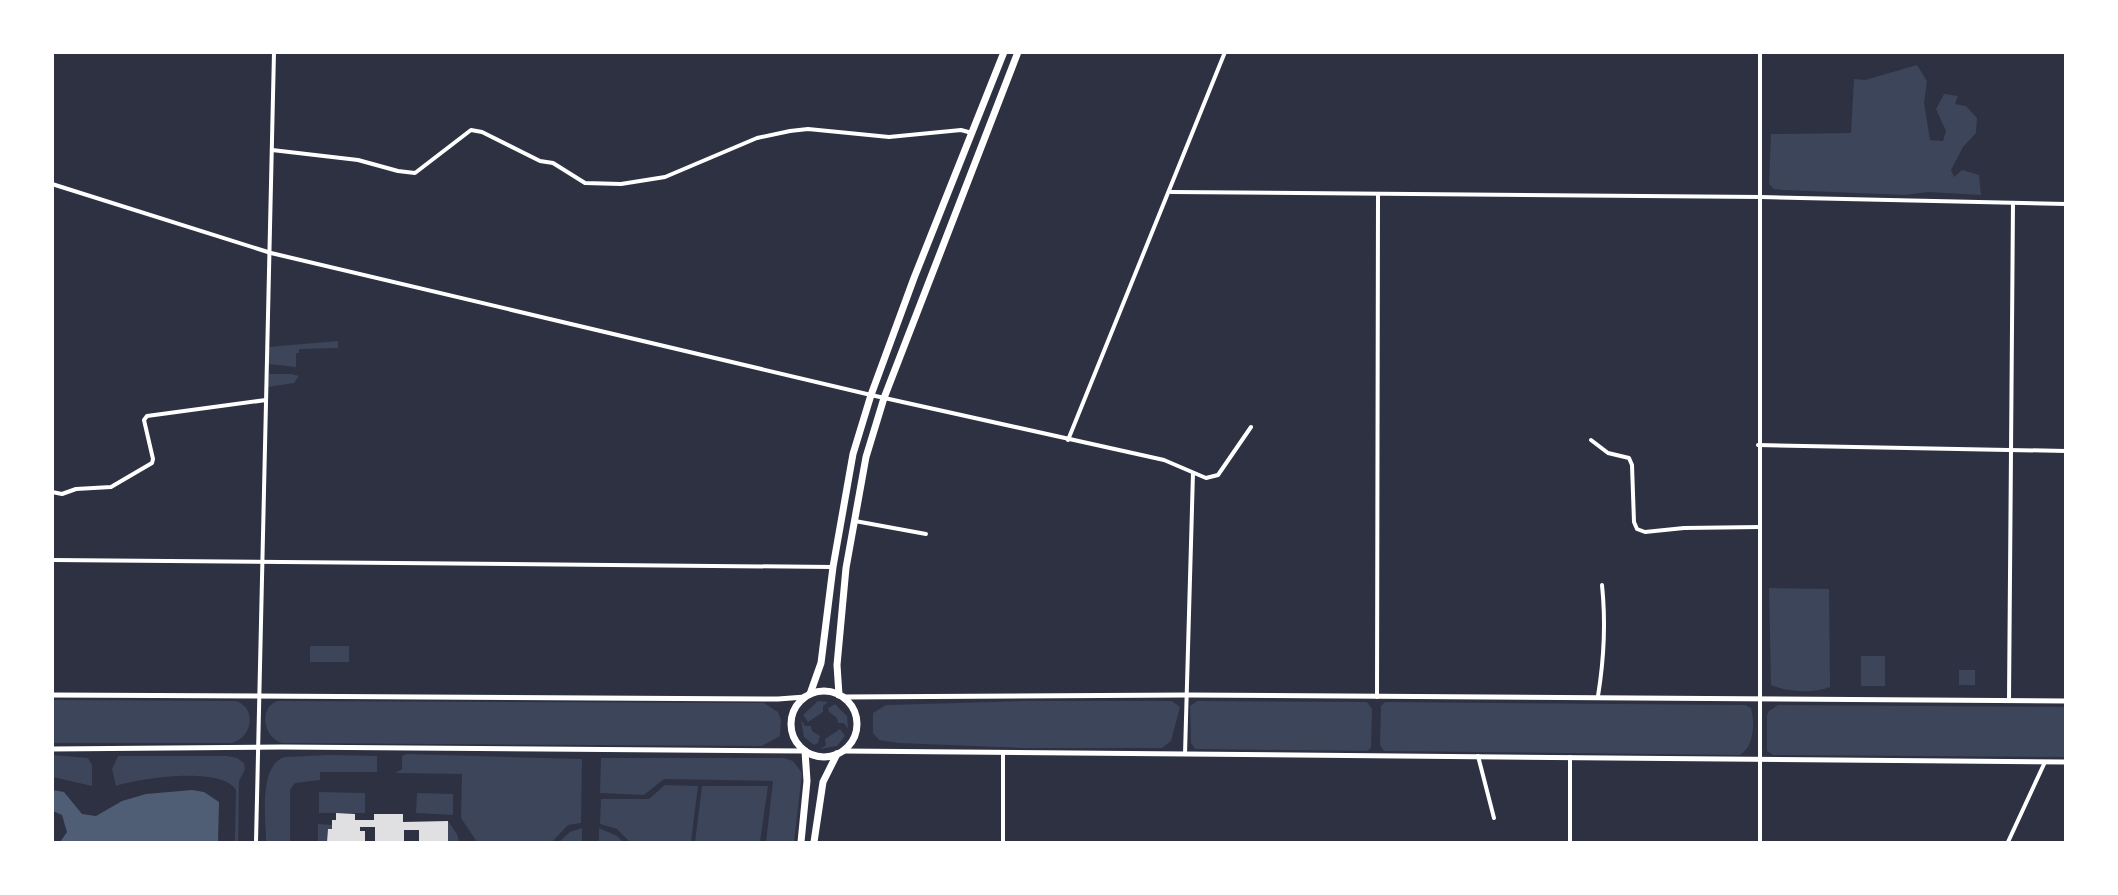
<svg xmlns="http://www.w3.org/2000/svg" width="2118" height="895" viewBox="0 0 2118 895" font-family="'Fira Sans',sans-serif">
  <rect width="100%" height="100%" fill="#2d3142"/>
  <g fill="#3c4559">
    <polygon points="1917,65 1927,81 1924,103 1930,140 1943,141 1946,131 1936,109 1944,94 1958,96 1955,104 1966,106 1977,118 1976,133 1963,147 1951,170 1954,177 1962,170 1979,175 1981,195 1928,192 1905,195 1783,190 1774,189 1769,184 1771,134 1851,133 1854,79 1865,80"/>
    <polygon points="338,341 338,348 299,349 299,353 296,353 296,367 268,364 268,347"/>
    <polygon points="269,374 292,374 299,376 294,383 268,387"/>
    <path d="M1769,588l60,1 1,98c-18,7 -42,5 -59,-2z"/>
    <rect x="310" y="646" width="39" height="16"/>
    <rect x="1861" y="656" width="24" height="30"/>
    <rect x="1959" y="670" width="16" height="15"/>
    <path d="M53,700l182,1c22,5 18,37 -3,42h-179z"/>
    <path d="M278,701l486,2 14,9 3,8 -1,16 -18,10 -480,-3c-19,-5 -24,-36 -4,-42z"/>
    <polygon points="818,701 828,702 823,706 823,712 808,722 803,715"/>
    <polygon points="1024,701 1172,701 1180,707 1171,741 1162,748 1024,748 898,743 879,740 873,733 873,713 886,705"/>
    <polygon points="1197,701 1367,702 1372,709 1371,748 1367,751 1195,749 1191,743 1190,706"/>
    <path d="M1385,702l360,3 6,3c4,15 3,39 -11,47l-356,-4 -4,-6 1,-39z"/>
    <polygon points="835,704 847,716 848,729 844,723 838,723 837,718 829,712 828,708"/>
    <polygon points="1778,705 2065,707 2065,757 1773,755 1767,751 1767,715 1769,711"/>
    <polygon points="801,720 805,726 811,726 812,731 820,736 818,743 814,745 804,737"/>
    <polygon points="840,729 845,736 837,746 820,749 826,745 825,739"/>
    <polygon points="407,754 582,759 581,823 568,825 552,842 477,842 461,818 462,774 395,773 402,769 402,756"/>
    <polygon points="53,755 88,758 92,765 92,786 53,777"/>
    <path d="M330,755l47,1v16h-57v8l-25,3 -5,7v52h-24c0,-21 -8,-78 19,-85z"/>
    <path d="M118,756h109l10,2 7,5 1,6 -6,12 -1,61h-3l1,-52c-15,-24 -95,-12 -120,-4l-4,-17z"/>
    <polygon points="601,758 784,758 793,761 802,773 794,842 766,842 773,781 664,779 644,795 600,793"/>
    <polygon points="665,785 698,786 691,842 630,842 617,829 600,824 601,799 649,799"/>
    <polygon points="702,786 768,786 760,842 695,842"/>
    <polygon points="319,792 365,793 365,813 319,813"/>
    <polygon points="417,793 453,794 453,815 416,813"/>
    <polygon points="448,821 457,834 459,842 448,842"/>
    <polygon points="318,824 332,825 332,829 328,829 327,842 318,842"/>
    <polygon points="582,828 582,842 559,842 570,832"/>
    <polygon points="599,828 617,836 623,842 599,842"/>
  </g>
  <polygon fill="#4f5d75" points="53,790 64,792 82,814 96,816 122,801 146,794 192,790 204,792 219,802 218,842 60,842 67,832 62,815 53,811"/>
  <polygon fill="#e0e0e3" points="336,813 355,814 355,820 374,820 374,814 403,814 403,822 448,821 448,842 419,841 419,830 404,830 404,842 375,841 375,827 360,827 360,831 365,831 365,842 327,842 328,829 332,829 332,820 336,820"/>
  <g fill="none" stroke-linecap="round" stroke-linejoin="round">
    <g stroke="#fff" stroke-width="4">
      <polyline points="1760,52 1760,842"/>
      <polyline points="272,150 358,160 398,171 415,173 471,130 482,132 540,161 553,163 585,183 621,184 665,177 757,138 790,131 808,129 889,137 961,130 972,133"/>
      <polyline points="52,184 271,253 871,395 1164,460 1206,478 1218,475 1251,427"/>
      <polyline points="1171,192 1761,197 2066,204"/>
      <polyline points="1068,440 1225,52"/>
      <polyline points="1591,440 1608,453 1629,458 1632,465 1634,522 1637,529 1645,532 1684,528 1760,527"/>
      <polyline points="1758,445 2066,451"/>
      <polyline points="52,492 62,494 76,489 111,487 152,463 153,459 144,420 147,416 266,400"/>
      <polyline points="855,521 926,534"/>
      <polyline points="52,560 833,567"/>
      <path d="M1598,696c6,-37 8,-73 4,-111"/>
      <polyline points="1377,697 1378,195"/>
      <polyline points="2009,700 2013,203"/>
      <polyline points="1185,754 1193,473"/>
      <polyline points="1478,756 1494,818"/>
      <polyline points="256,842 274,52"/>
      <polyline points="1003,842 1003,753"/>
      <polyline points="1570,842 1570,757"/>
      <polyline points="2008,842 2045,762"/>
    </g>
    <g stroke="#fff" stroke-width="5">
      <polyline points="52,695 778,699 805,697"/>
      <polyline points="843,697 1187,695 2066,701"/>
      <polyline points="52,749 282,747 805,751"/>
      <polyline points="843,751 2066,762"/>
    </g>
    <g stroke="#fff" stroke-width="7">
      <circle cx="824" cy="724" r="33"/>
      <polyline points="810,694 821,663 833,567 853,454 871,395 914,278 1004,52"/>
      <polyline points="839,695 837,665 846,568 866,457 884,398 1018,52"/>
      <polyline points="801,842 807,781 805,751"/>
      <polyline points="814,842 823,782 837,754"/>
    </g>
  </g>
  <rect width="2118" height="895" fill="none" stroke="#ffffff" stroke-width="108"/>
</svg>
